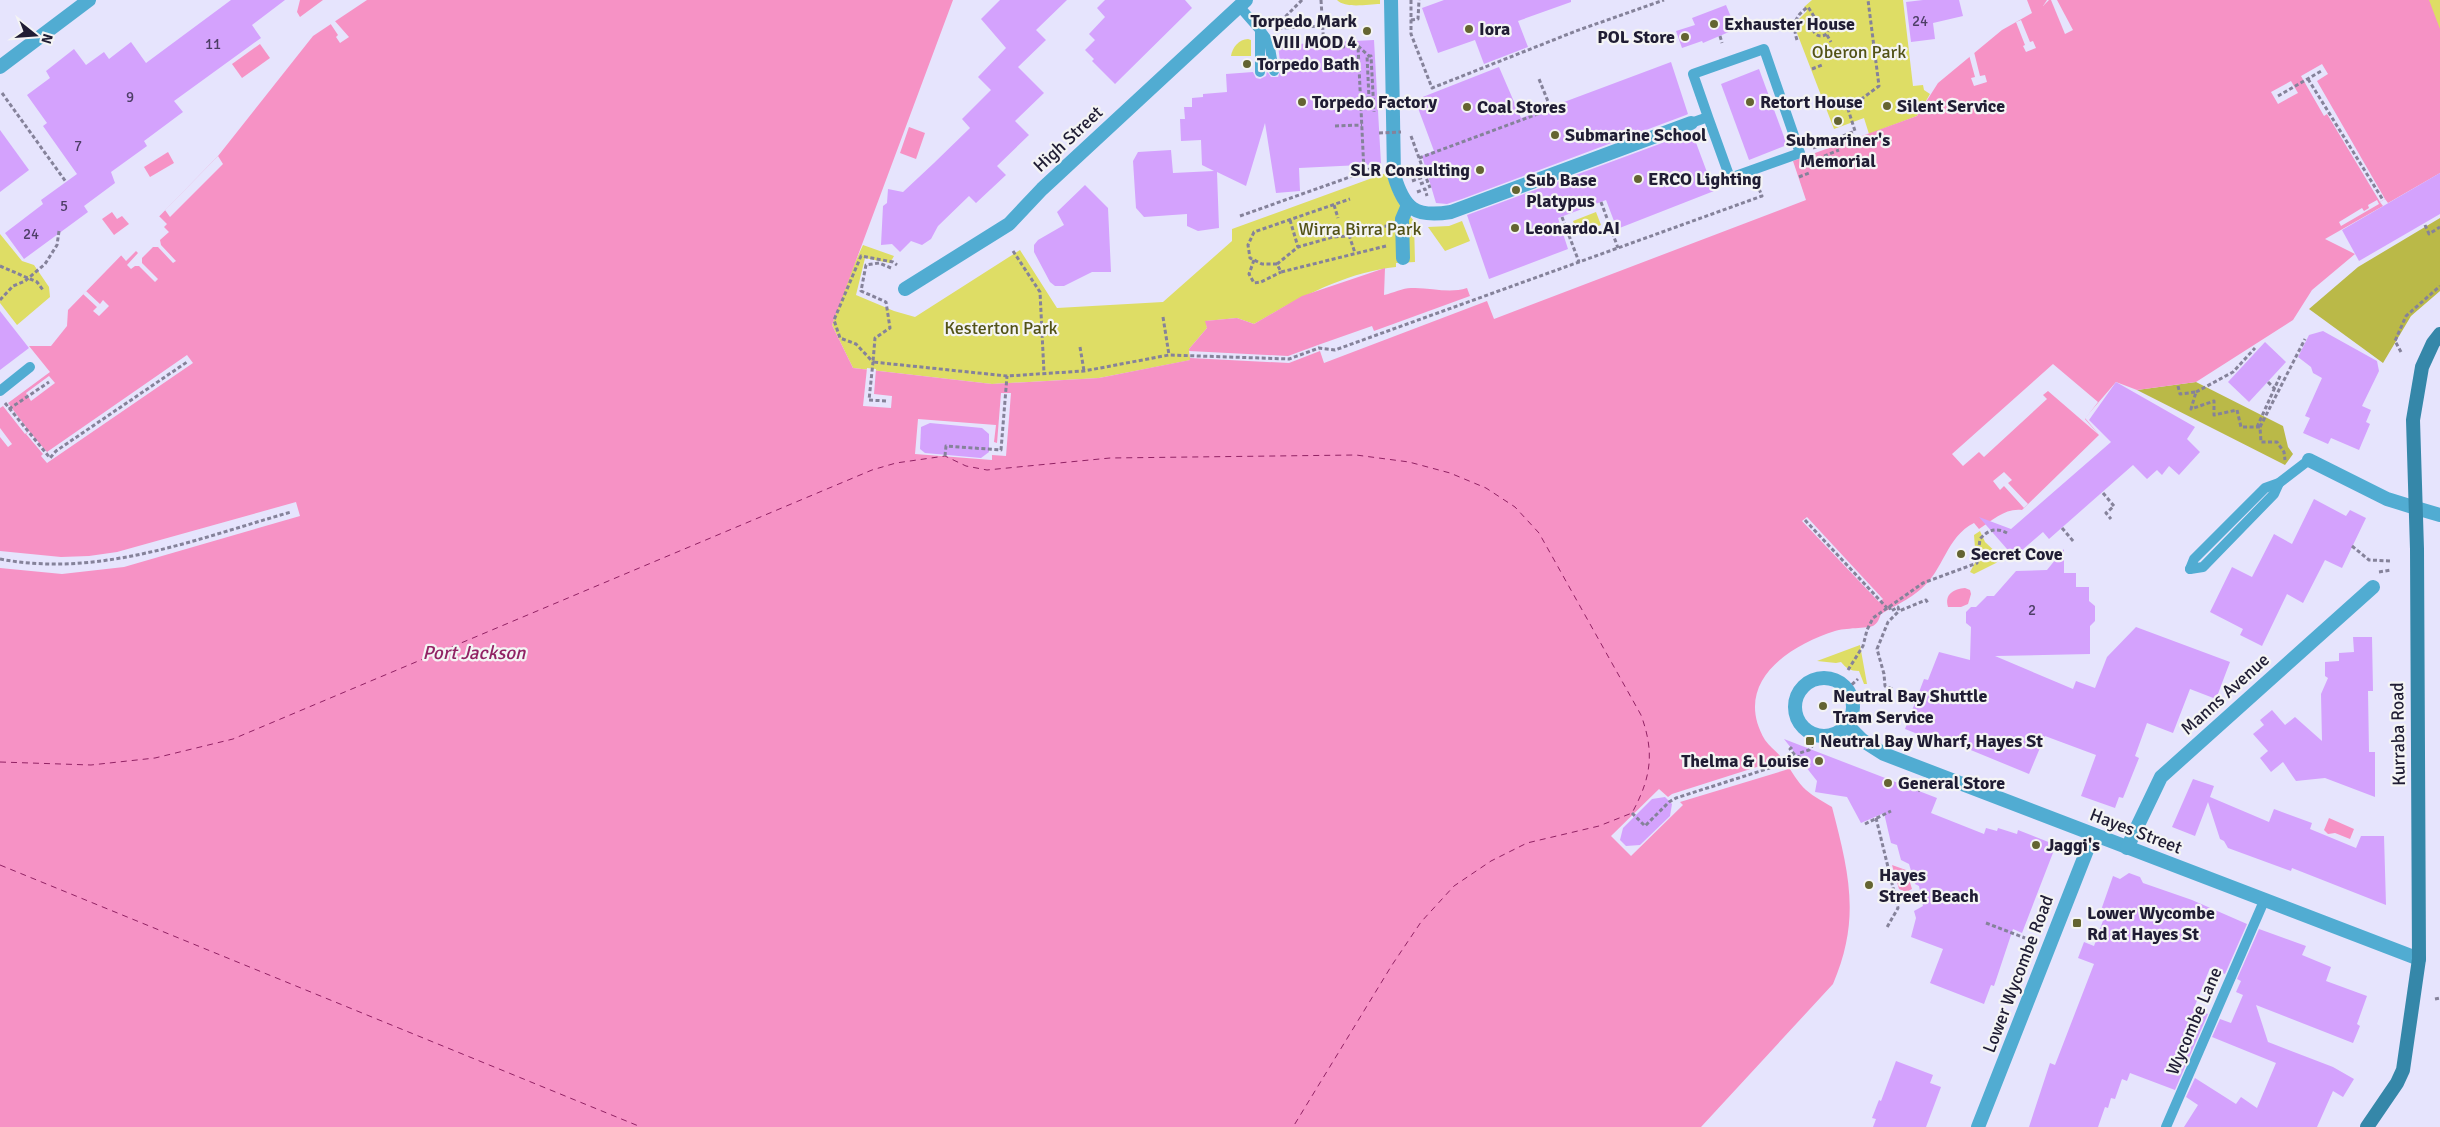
<svg xmlns="http://www.w3.org/2000/svg" width="2440" height="1127" viewBox="0 0 2440 1127" font-family="Signika,sans-serif">
  <rect width="100%" height="100%" fill="#e6e4fd"/>
  <g fill="#dedd65">
    <path d="M1337,0h43v4c-12,0 -34,5 -43,-4z"/>
    <polygon points="1812,0 1903,0 1913,86 1923,85 1924,90 1930,94 1917,116 1869,134 1864,118 1834,129 1797,33 1799,19 1807,11 1804,7"/>
    <polygon points="2426,0 2440,0 2440,35"/>
    <path d="M1248,39l3,1v16h-20c1,-8 8,-17 17,-17z"/>
    <path d="M1386,173l9,24 19,24 1,41 -19,1v4c-50,5 -99,32 -142,57l-17,-6 -31,3 1,7 -18,21 2,11 -92,18 -107,6 -139,-16 -21,-43 16,-47 15,-33 31,11 -4,7 -25,-5 -9,37 38,16 21,6 105,-67 37,58 106,-6 69,-61v-12z"/>
    <polygon points="1596,212 1601,225 1578,234 1573,221"/>
    <polygon points="1462,221 1470,241 1445,251 1428,227 1449,226"/>
    <polygon points="0,234 22,261 34,265 49,287 50,297 17,325 0,303"/>
    <polygon points="1980,531 1985,542 2001,557 1996,563 1974,574 1970,572 1976,561 1974,535"/>
    <path d="M1860,645l7,39h-3l-5,-13c-9,0 -13,-3 -18,-9l-5,1 -19,-2z"/>
  </g>
  <g fill="#bab948">
    <polygon points="2440,218 2440,291 2411,316 2383,363 2309,309 2358,267"/>
    <polygon points="2196,382 2283,426 2288,447 2293,454 2285,465 2137,390"/>
  </g>
  <g fill="#f692c5">
    <polygon points="300,0 323,0 300,17 297,12"/>
    <path d="M367,0h586l-121,325 21,43 139,16 107,-6 91,-18 -1,-11 18,-21 -2,-7 32,-3 17,6 48,-28 83,-28 -1,27c9,-2 19,-7 27,-7 20,-1 37,6 56,0l3,8 -96,35 -2,-5 -54,19 6,18 163,-62 7,18 312,-119 -13,-39 124,-45 21,-33 64,-53 30,-17 -5,-13h20l-4,6 6,-6h380l11,29v144l-52,30 -3,-4 -5,3 3,4 -58,33 30,15 -43,36 -19,30 -97,62 -59,8 -21,-8 -31,36 14,17 -77,75c-17,-2 -29,10 -43,19l-5,-6c-28,14 -30,47 -53,66 -11,10 -27,17 -40,25 -2,5 -3,9 -8,12 -5,2 -29,2 -38,5 -48,15 -103,53 -70,109 4,6 11,11 16,17 9,10 15,24 25,33 8,7 18,12 26,17 17,66 29,112 1,177l-132,143h-1701v-690l8,10 4,-3 -12,-16v-20l3,-2 22,28 4,-3 -21,-28 42,-31 -21,-26h22l16,-20 1,-16 150,-154 95,-120z"/>
    <polygon points="260,44 270,58 242,78 232,64"/>
    <polygon points="909,127 925,133 916,159 900,153"/>
    <polygon points="168,152 174,163 150,177 144,167"/>
    <polygon points="112,212 117,219 122,216 129,224 114,235 102,219"/>
    <path d="M1965,588l5,2 1,4 -3,10 -7,3h-13c-4,-13 6,-18 17,-19z"/>
    <polygon points="2329,818 2354,829 2350,839 2335,833 2328,834 2324,830"/>
    <polygon points="1892,865 1906,870 1912,889 1906,892 1899,889"/>
  </g>
  <g fill="#e6e4fd">
    <polygon points="2051,0 2057,0 2073,30 2065,34"/>
    <polygon points="334,20 349,37 340,43 336,37 338,35 330,23"/>
    <polygon points="2021,20 2030,42 2033,41 2036,48 2026,52 2023,46 2025,45 2016,22"/>
    <polygon points="1974,52 1980,76 1985,75 1987,82 1974,86 1971,78 1975,77 1969,55"/>
    <polygon points="2322,64 2328,74 2317,81 2385,199 2380,202 2327,114 2324,116 2301,76"/>
    <polygon points="2291,81 2298,93 2278,104 2271,92"/>
    <polygon points="218,156 223,164 170,217 165,210"/>
    <polygon points="2377,200 2379,204 2341,226 2339,222 2362,208 2364,211 2369,208 2368,205"/>
    <polygon points="158,215 167,224 164,227 169,232 160,240 161,245 176,261 173,263 158,247 153,247 142,258 142,263 158,279 155,282 139,266 135,266 131,269 127,265 138,253 136,251 126,261 120,254"/>
    <polygon points="86,291 100,304 103,300 109,306 99,316 93,311 97,307 83,294"/>
    <polygon points="1318,345 1320,351 1289,363 1190,358 1189,351 1288,356"/>
    <polygon points="187,355 193,363 47,463 41,456 43,454 26,434 29,431 47,452"/>
    <polygon points="2053,364 2098,402 2085,419 2099,435 2048,391 2043,395 2047,399 1984,457 1979,452 1963,466 1952,454"/>
    <polygon points="867,368 876,369 874,394 892,396 891,408 863,406"/>
    <polygon points="49,376 55,383 31,401 26,393"/>
    <polygon points="1001,393 1011,393 1006,456 992,455 992,460 915,454 918,419 996,425 994,442 997,443"/>
    <polygon points="2004,472 2012,480 2008,483 2028,504 2024,508 2004,486 2000,490 1993,481"/>
    <polygon points="296,502 300,516 124,567 62,574 0,568 0,551 61,557 89,556 117,552"/>
    <polygon points="1807,517 1883,599 1879,602 1802,521"/>
    <polygon points="1785,758 1792,768 1680,802 1683,805 1631,856 1611,836 1659,789 1668,797 1672,794"/>
  </g>
  <g fill="none" stroke-linecap="round" stroke-linejoin="round">
    <g stroke="#912264" stroke-width="1" stroke-dasharray="6 5" stroke-linecap="butt">
      <path d="M0,762l91,3 64,-7 78,-19 639,-269 24,-7 49,-7 21,10 21,4 123,-12 246,-3 53,7 41,11 36,15 29,19 24,26 102,182c14,38 10,63 -9,98l-33,13 -72,17 -36,18 -37,25 -33,36 -29,43 -99,162"/>
      <polyline points="0,865 641,1127"/>
    </g>
  </g>
  <g fill="#d4a2fd">
    <polygon points="231,0 285,0 252,25 261,38 174,101 183,112 144,141 147,146 111,172 115,183 84,206 88,212 24,259 5,233 43,204 41,200 77,174 43,126 47,123 27,95 50,78 46,71 74,49 86,65 104,52 109,59 131,42 146,63"/>
    <polygon points="1000,0 1067,0 1036,30 1046,40 1018,67 1044,93 1015,121 1029,135 997,166 1006,175 976,203 969,196 938,226 931,239 922,245 911,241 900,252 892,244 881,245 883,206 887,203 888,189 903,192 934,163 970,128 962,119 991,90 978,77 1006,48 981,19"/>
    <polygon points="1105,0 1185,0 1192,8 1115,84 1092,61 1094,59 1085,50 1095,40 1089,34 1105,17 1097,8"/>
    <polygon points="1444,0 1571,0 1571,2 1518,21 1528,47 1484,64 1475,40 1438,53 1422,8"/>
    <polygon points="1923,0 1959,0 1963,16 1933,23 1935,39 1911,42 1906,2"/>
    <polygon points="1726,5 1736,29 1703,43 1702,41 1682,48 1676,31 1695,25 1692,18"/>
    <polygon points="1374,40 1381,164 1299,168 1300,191 1276,193 1265,123 1246,186 1217,172 1219,228 1198,231 1187,226 1187,214 1144,217 1136,208 1133,161 1138,152 1171,150 1173,173 1214,171 1202,165 1201,140 1181,141 1180,119 1185,119 1184,107 1192,107 1192,98 1203,97 1203,94 1227,92 1226,74 1253,72 1256,78 1260,79 1266,76 1267,71 1271,77 1278,77 1281,70 1278,45"/>
    <polygon points="1671,62 1688,114 1686,115 1462,199 1447,204 1436,203 1422,156 1434,151 1415,100 1499,67 1521,118"/>
    <polygon points="1759,69 1787,145 1749,160 1721,84"/>
    <polygon points="0,130 29,170 0,192"/>
    <polygon points="1692,132 1714,191 1617,229 1606,200 1558,218 1568,249 1489,279 1467,215"/>
    <polygon points="2440,173 2440,214 2359,261 2342,230"/>
    <polygon points="1085,185 1108,208 1111,272 1092,272 1064,286 1055,286 1050,282 1034,252 1034,245 1038,240 1064,225 1057,212"/>
    <polygon points="0,311 29,348 0,370"/>
    <polygon points="2323,331 2377,361 2379,371 2362,406 2371,410 2366,422 2370,424 2359,450 2331,438 2328,444 2303,433 2310,418 2305,416 2322,378 2313,373 2311,367 2298,357 2309,335"/>
    <polygon points="2265,342 2286,362 2249,402 2228,382"/>
    <polygon points="2116,382 2195,427 2187,439 2200,452 2179,475 2169,466 2162,475 2157,470 2147,479 2133,465 2049,539 2043,532 2014,557 1979,517 2011,529 2111,442 2089,420"/>
    <polygon points="930,423 982,428 989,434 989,452 981,458 925,453 920,449 921,427"/>
    <polygon points="2314,499 2346,516 2350,510 2366,518 2342,568 2325,560 2303,603 2287,594 2262,646 2240,635 2243,629 2210,612 2232,567 2252,577 2274,534 2292,544"/>
    <polygon points="2064,549 2064,573 2076,573 2076,587 2089,587 2089,601 2095,606 2095,621 2090,626 2090,654 1995,656 2073,689 2076,681 2095,688 2107,657 2136,627 2230,662 2216,699 2190,689 2173,733 2147,723 2135,756 2139,758 2123,798 2119,797 2115,808 2081,796 2096,755 2045,736 2029,774 1944,739 1943,744 1905,729 1924,679 1928,680 1939,652 1970,660 1971,627 1966,623 1966,612 1971,607 1976,607 1987,596 1994,596 2016,571 2047,570"/>
    <polygon points="2353,637 2372,637 2373,691 2368,691 2369,752 2375,752 2375,797 2325,778 2296,781 2283,762 2271,772 2260,758 2268,751 2253,734 2264,725 2260,720 2272,710 2285,725 2295,717 2322,741 2321,694 2328,678 2325,676 2325,662 2339,661 2339,653 2354,652"/>
    <polygon points="1784,739 1937,798 1931,813 1984,834 1986,828 1997,831 1998,828 2017,834 2018,830 2056,845 2022,933 2013,929 1994,986 1991,985 1984,1004 1930,983 1943,949 1911,937 1916,918 1914,911 1923,906 1919,886 1915,884 1909,864 1901,860 1897,845 1891,843 1884,813 1861,823 1847,797 1815,792 1817,781"/>
    <polygon points="2193,779 2214,786 2210,797 2269,822 2274,809 2312,823 2310,829 2356,848 2361,836 2384,836 2386,905 2292,868 2291,871 2228,848 2224,841 2220,839 2208,802 2195,836 2172,827"/>
    <polygon points="1665,797 1672,804 1670,816 1640,845 1626,846 1620,840 1623,828 1652,799"/>
    <polygon points="2129,873 2140,877 2143,883 2192,900 2247,924 2225,974 2210,968 2194,1008 2208,1014 2175,1090 2130,1073 2127,1081 2122,1079 2115,1099 2111,1098 2108,1108 2105,1107 2098,1127 2029,1127 2050,1063 2055,1065 2094,964 2078,958 2084,942 2094,946 2105,915 2100,913 2113,876 2120,879"/>
    <polygon points="2259,929 2306,946 2302,955 2331,967 2326,981 2367,996 2357,1024 2360,1026 2353,1043 2256,1005 2268,1042 2333,1067 2354,1079 2343,1097 2333,1091 2317,1127 2184,1127 2198,1105 2186,1097 2195,1078 2236,1104 2241,1097 2257,1108 2276,1063 2212,1037 2220,1019 2231,1023 2243,995 2236,992 2241,981 2237,979"/>
    <polygon points="1896,1061 1933,1075 1930,1083 1941,1087 1926,1127 1873,1127 1876,1119 1872,1118 1879,1100 1881,1101"/>
  </g>
  <g fill="none" stroke-linecap="round" stroke-linejoin="round">
    <g stroke="#85829a" stroke-width="3" stroke-dasharray="4 2.5" stroke-linecap="butt">
      <polyline points="1302,0 1282,20 1282,28 1323,26"/>
      <polyline points="1321,0 1324,48 1358,46 1364,172"/>
      <polyline points="1411,0 1411,34 1432,88 1576,31 1664,0"/>
      <circle cx="1821" cy="28" r="8"/>
      <polyline points="1411,20 1418,19 1419,0"/>
      <polyline points="1827,35 1831,42"/>
      <polyline points="1720,36 1722,43"/>
      <path d="M1797,40c-5,-16 -2,-24 11,-33l9,14"/>
      <polyline points="1358,46 1369,56"/>
      <polyline points="1812,69 1822,65"/>
      <polyline points="2308,79 2383,200"/>
      <polyline points="2,93 66,182"/>
      <polyline points="2278,96 2323,70"/>
      <polyline points="1360,98 1369,98 1367,56 1371,56 1374,112"/>
      <polyline points="1335,126 1362,125"/>
      <polyline points="1411,136 1430,188"/>
      <polyline points="1813,148 1855,131 1848,109 1879,86 1868,0"/>
      <polyline points="1419,158 1551,109 1539,79"/>
      <polyline points="1812,161 1839,150"/>
      <polyline points="1799,177 1809,173"/>
      <polyline points="1412,181 1426,176"/>
      <polyline points="1420,184 1428,181"/>
      <polyline points="1417,192 1425,189 1427,196"/>
      <polyline points="1601,202 1618,248"/>
      <polyline points="1334,205 1338,218"/>
      <polyline points="1240,216 1364,172 1377,165"/>
      <polyline points="1562,217 1579,262"/>
      <polyline points="1290,220 1298,247"/>
      <polyline points="2425,225 2429,234 2440,227"/>
      <polyline points="1349,235 1355,253"/>
      <polyline points="1386,246 1281,272 1277,264 1298,247 1333,237 1347,236 1363,228 1387,226"/>
      <polyline points="1013,251 1040,292 1044,373"/>
      <polyline points="1254,260 1249,274 1254,283 1261,282 1281,272"/>
      <polyline points="1277,264 1262,264 1250,258 1248,245 1254,232 1350,199"/>
      <polyline points="0,266 37,282 43,290"/>
      <polyline points="891,268 879,263 866,265 861,291 886,302 890,328 875,338 873,362 1007,376 1084,371 1169,355 1289,359 1319,348 1335,350 1762,196 1757,184"/>
      <polyline points="0,300 13,286 25,281 45,264 57,245 59,231"/>
      <polyline points="1163,317 1169,355"/>
      <polyline points="1080,347 1084,371"/>
      <polyline points="2401,352 2395,341 2406,316 2440,286"/>
      <polyline points="2268,382 2275,389"/>
      <polyline points="2178,386 2180,394 2196,392 2191,409 2214,401 2214,415 2237,410 2241,427 2260,427 2261,442 2277,442 2284,452 2285,460"/>
      <polyline points="2196,392 2233,372 2255,348"/>
      <polyline points="886,401 869,400 873,362 856,344 840,338 834,320 861,256 893,262 897,265"/>
      <polyline points="5,403 50,458 56,451 187,362"/>
      <polyline points="9,409 49,382"/>
      <polyline points="2257,427 2281,374"/>
      <polyline points="2260,427 2305,339"/>
      <polyline points="945,456 946,446 1001,450 1007,376"/>
      <polyline points="2103,493 2114,506 2106,513 2111,519"/>
      <polyline points="1805,520 1887,608"/>
      <polyline points="2062,528 2074,542"/>
      <polyline points="2352,546 2369,560 2391,561"/>
      <path d="M0,559c100,19 196,-20 291,-47"/>
      <polyline points="2379,572 2391,570"/>
      <polyline points="1889,606 1891,611 1898,607 1899,611 1926,600 1928,603"/>
      <path d="M1848,670l15,-24 4,-16 6,-12 50,-35 54,-20 3,-24c8,-9 16,-12 27,-6"/>
      <polyline points="1847,689 1858,679"/>
      <polyline points="1892,689 1885,686 1884,674 1877,649 1888,622 1899,611"/>
      <polyline points="1792,747 1790,749 1798,759"/>
      <polyline points="1798,759 1800,753 1809,750 1813,745"/>
      <polyline points="1918,791 1923,787"/>
      <polyline points="1632,813 1645,826 1669,802 1676,798 1798,759"/>
      <polyline points="1876,818 1898,908 1886,929"/>
      <polyline points="1865,824 1891,811"/>
      <polyline points="1895,897 1910,893"/>
      <polyline points="1986,923 2025,938"/>
      <polyline points="2435,999 2440,998"/>
    </g>
    <g stroke="#51acd2" stroke-width="10">
      <polyline points="1239,6 1260,30"/>
      <polyline points="1260,72 1260,30 1269,42 1274,71"/>
      <polyline points="1691,123 1708,117 1693,74 1764,49 1800,153 1730,178 1708,117"/>
      <polyline points="0,391 30,367"/>
      <polyline points="2190,569 2194,559 2265,488 2279,483 2309,460"/>
      <polyline points="2190,569 2203,567 2274,494 2279,483"/>
      <polyline points="2166,1127 2264,901"/>
    </g>
    <g stroke="#51acd2" stroke-width="14">
      <path d="M1391,0l3,175c10,34 21,43 57,37l240,-89"/>
      <polyline points="0,67 89,0"/>
      <polyline points="1403,258 1402,219 1408,205"/>
      <polyline points="905,289 1009,224 1042,189 1246,0"/>
      <polyline points="2309,460 2387,499 2416,508"/>
      <circle cx="1824" cy="707" r="29"/>
      <polyline points="1847,725 1862,740 1884,754 2419,959"/>
      <polyline points="2127,848 2161,777 2373,587"/>
      <polyline points="1978,1127 2093,835"/>
    </g>
    <polyline stroke="#51acd2" stroke-width="14" points="2416,508 2440,515"/>
    <polyline stroke="#3587a9" stroke-width="14" points="2367,1127 2397,1083 2403,1070 2419,959 2417,549 2413,420 2422,367 2433,343 2440,334"/>
    <polyline stroke="#85829a" stroke-width="3" stroke-dasharray="4 2.5" stroke-linecap="butt" points="1379,133 1401,132"/>
  </g>
  <g fill="#646431" stroke="#f4f4f4" stroke-width="2">
    <circle cx="1714" cy="24" r="5"/>
    <circle cx="1469" cy="29" r="5"/>
    <circle cx="1367" cy="31" r="5"/>
    <circle cx="1685" cy="37" r="5"/>
    <circle cx="1247" cy="64" r="5"/>
    <circle cx="1302" cy="102" r="5"/>
    <circle cx="1750" cy="102" r="5"/>
    <circle cx="1887" cy="106" r="5"/>
    <circle cx="1467" cy="107" r="5"/>
    <circle cx="1838" cy="121" r="5"/>
    <circle cx="1555" cy="135" r="5"/>
    <circle cx="1480" cy="170" r="5"/>
    <circle cx="1638" cy="179" r="5"/>
    <circle cx="1516" cy="190" r="5"/>
    <circle cx="1515" cy="228" r="5"/>
    <circle cx="1961" cy="554" r="5"/>
    <circle cx="1823" cy="706" r="5"/>
    <rect x="1805" y="736" width="10" height="10" rx="2.5"/>
    <circle cx="1819" cy="761" r="5"/>
    <circle cx="1888" cy="783" r="5"/>
    <circle cx="2036" cy="845" r="5"/>
    <circle cx="1869" cy="885" r="5"/>
    <rect x="2072" y="918" width="10" height="10" rx="2.5"/>
  </g>
  <g text-anchor="middle" stroke-width="4.5" stroke-linejoin="round" paint-order="stroke">
    <g font-size="15" fill="#4d3e66">
      <text x="1920" y="26">24</text>
      <text x="213" y="49">11</text>
      <text x="130" y="102">9</text>
      <text x="78" y="151">7</text>
      <text x="64" y="211">5</text>
      <text x="31" y="239">24</text>
      <text x="2032" y="615">2</text>
    </g>
    <g font-size="18" font-weight="bold" fill="#201d34" stroke="#f4f4f4" text-anchor="start">
      <text x="1357" y="27" text-anchor="end">Torpedo Mark<tspan x="1357" dy="21">VIII MOD 4</tspan></text>
      <text x="1724" y="30">Exhauster House</text>
      <text x="1479" y="35">Iora</text>
      <text x="1675" y="43" text-anchor="end">POL Store</text>
      <text x="1257" y="70">Torpedo Bath</text>
      <text x="1312" y="108">Torpedo Factory</text>
      <text x="1760" y="108">Retort House</text>
      <text x="1897" y="112">Silent Service</text>
      <text x="1477" y="113">Coal Stores</text>
      <text x="1565" y="141">Submarine School</text>
      <text x="1838" y="146" text-anchor="middle">Submariner's<tspan x="1838" dy="21">Memorial</tspan></text>
      <text x="1470" y="176" text-anchor="end">SLR Consulting</text>
      <text x="1648" y="185">ERCO Lighting</text>
      <text x="1526" y="186">Sub Base<tspan x="1526" dy="21">Platypus</tspan></text>
      <text x="1525" y="234">Leonardo.AI</text>
      <text x="1971" y="560">Secret Cove</text>
      <text x="1833" y="702">Neutral Bay Shuttle<tspan x="1833" dy="21">Tram Service</tspan></text>
      <text x="1820" y="747">Neutral Bay Wharf, Hayes St</text>
      <text x="1809" y="767" text-anchor="end">Thelma &amp; Louise</text>
      <text x="1898" y="789">General Store</text>
      <text x="2046" y="851">Jaggi's</text>
      <text x="1879" y="881">Hayes<tspan x="1879" dy="21">Street Beach</tspan></text>
      <text x="2087" y="919">Lower Wycombe<tspan x="2087" dy="21">Rd at Hayes St</tspan></text>
    </g>
    <g font-size="18" fill="#525216" stroke="#f4f4f4">
      <text x="1859" y="58">Oberon Park</text>
      <text x="1360" y="235">Wirra Birra Park</text>
      <text x="1001" y="334">Kesterton Park</text>
    </g>
    <g font-size="18" fill="#201d34" stroke="#f4f4f4">
      <text transform="translate(1068 139) rotate(-43)" y="6">High Street</text>
      <text transform="translate(2225 694) rotate(-42)" y="6">Manns Avenue</text>
      <text transform="translate(2398 734) rotate(-91)" y="6">Kurraba Road</text>
      <text transform="translate(2136 831) rotate(21)" y="6">Hayes Street</text>
      <text transform="translate(2018 974) rotate(-69)" y="6">Lower Wycombe Road</text>
      <text transform="translate(2194 1021) rotate(-67)" y="6">Wycombe Lane</text>
    </g>
    <g font-size="19" font-style="italic" fill="#912264" stroke="#f4f4f4">
      <text x="474" y="659">Port Jackson</text>
    </g>
  </g>
  <g transform="translate(35 35) rotate(107)" stroke="#f4f4f4" stroke-width="4" paint-order="stroke">
  <path d="M0-4L9 19L0 12L-9 19Z" fill="#201d34"/>
  <text y="-8" font-size="14" font-weight="bold" text-anchor="middle" fill="#201d34">N</text>
  </g>
</svg>
